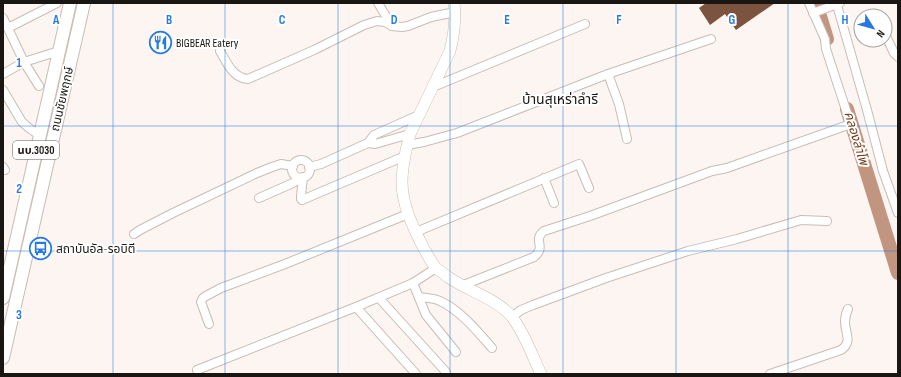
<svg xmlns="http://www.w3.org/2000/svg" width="901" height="377" viewBox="0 0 901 377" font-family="'Sofia Sans Condensed','Noto Sans Thai',sans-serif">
  <rect width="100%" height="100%" fill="#fdf5f1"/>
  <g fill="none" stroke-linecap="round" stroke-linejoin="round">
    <g stroke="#c19580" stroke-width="14">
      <polyline points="816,3 827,39"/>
      <polyline points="847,109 898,273"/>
    </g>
  </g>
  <polygon fill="#7b533f" points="706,3 775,3 736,30 725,14 710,25 699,8"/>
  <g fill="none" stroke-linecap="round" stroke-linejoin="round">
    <defs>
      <g id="street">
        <polyline points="378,3 392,26"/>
        <polyline points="837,5 867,110 883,171 898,213"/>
        <polyline points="813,13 840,3"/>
        <polyline points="3,18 24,62 39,86"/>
        <polyline points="8,28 57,3"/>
        <polyline points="885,34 894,53 898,57"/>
        <path d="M220,51c7,12 13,27 28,28l66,-29 50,-25 13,-4 8,1 7,4 10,1 6,-1 23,-9 24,-5"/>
        <polyline points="3,74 24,62 59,51"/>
        <polyline points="608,74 619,104 627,139"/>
        <polyline points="433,87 585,24"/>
        <polyline points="3,90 22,122 29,128 39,135"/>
        <polyline points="410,134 375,144 368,143 374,135 419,115"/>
        <polyline points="407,145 424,142 457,133 608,74 711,39"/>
        <circle cx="301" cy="169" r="9"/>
        <polyline points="3,167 5,170"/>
        <polyline points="309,167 321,164 368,143"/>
        <polyline points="303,177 301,196 301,199 302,200 405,156"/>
        <polyline points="544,178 554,203"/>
        <polyline points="259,198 293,183 300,178"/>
        <polyline points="416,232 579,164 589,188"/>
        <polyline points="134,234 140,230 173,213 257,173 272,167 281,164 293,166"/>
        <polyline points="413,283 426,315 456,352"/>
        <path d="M461,286l73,-29c13,-10 -2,-17 10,-26l46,-15 122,-45 15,-3 121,-43 2,-1 -1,-5 -23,-70 -1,-10 -16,-36"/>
        <path d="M419,297c7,1 15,1 21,4 20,9 38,31 52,47"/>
        <polyline points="379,298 446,372"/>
        <polyline points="356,307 416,374"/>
        <polyline points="512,317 521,310 533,305 606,278 688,251 737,239 801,220 827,221"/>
        <polyline points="209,324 201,302 203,298 206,296 221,288 285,264 408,214"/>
        <polyline points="197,370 356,307 413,283 436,268"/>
        <path d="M770,374l71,-24c12,-8 4,-17 4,-28 0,-5 1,-9 3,-13"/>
      </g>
      <path id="secondary" d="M454,3c2,16 0,32 -4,48l-40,83c-4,15 -8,31 -8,48 0,23 11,45 21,65 4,7 8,15 13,21 4,3 8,6 12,9 20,14 48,21 64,40 13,17 20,38 29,57"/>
      <g id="primary">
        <polyline points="3,298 70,3"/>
        <polyline points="3,358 84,3"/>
      </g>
    </defs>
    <use href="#street" stroke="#c9bcb6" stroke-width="10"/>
    <use href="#secondary" stroke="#c9bcb6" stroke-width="12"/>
    <use href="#primary" stroke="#c9bcb6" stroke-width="14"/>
    <use href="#street" stroke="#fff" stroke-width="8"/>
    <use href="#secondary" stroke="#fff" stroke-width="11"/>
    <use href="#primary" stroke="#fff" stroke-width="12"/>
  </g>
  <path fill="none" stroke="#2679e4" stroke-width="1" stroke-opacity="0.55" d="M113,3v371M225,3v371M338,3v371M450,3v371M563,3v371M676,3v371M788,3v371M3,126h895M3,251h895"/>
  <defs>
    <symbol id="restaurant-ring" viewBox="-11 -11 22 22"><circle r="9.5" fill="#fff" stroke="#2679e4" stroke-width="1.5"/><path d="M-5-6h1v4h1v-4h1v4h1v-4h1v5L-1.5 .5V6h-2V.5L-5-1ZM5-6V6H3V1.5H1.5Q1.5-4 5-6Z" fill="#2679e4"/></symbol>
    <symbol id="bus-ring" viewBox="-11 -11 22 22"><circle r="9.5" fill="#fff" stroke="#2679e4" stroke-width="1.5"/><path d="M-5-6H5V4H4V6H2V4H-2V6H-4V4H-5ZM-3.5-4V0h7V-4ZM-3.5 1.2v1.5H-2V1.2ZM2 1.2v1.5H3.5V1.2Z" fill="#2679e4"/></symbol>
  </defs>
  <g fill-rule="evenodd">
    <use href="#restaurant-ring" x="148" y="30" width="25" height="25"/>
    <use href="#bus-ring" x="28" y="236" width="25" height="25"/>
  </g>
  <g text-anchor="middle" stroke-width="4" stroke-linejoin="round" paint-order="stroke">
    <rect fill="#fff" stroke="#5f5c5a" stroke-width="1" x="13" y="141" width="46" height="18" rx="3"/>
    <g font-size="11" font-weight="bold" fill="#1a1614">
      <text x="36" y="154">นบ.3030</text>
    </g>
    <g font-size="12" fill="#1a1614" stroke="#fff" text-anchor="start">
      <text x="176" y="47">BIGBEAR Eatery</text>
      <text x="56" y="253">สถาบันอัล-รอบิตี</text>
    </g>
    <g font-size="12" fill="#1a1614" stroke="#fff">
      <text transform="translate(62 99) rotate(-77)" y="4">ถนนชัยพฤกษ์</text>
    </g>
    <g font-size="13" font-style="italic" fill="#763d1e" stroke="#fff">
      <text transform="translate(857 138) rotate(73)" y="5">คลองลำโพ</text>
    </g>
    <g font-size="14" fill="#1a1614" stroke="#fff">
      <text x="560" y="104">บ้านสุเหร่าลำรี</text>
    </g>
  </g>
  <g font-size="13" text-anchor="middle" font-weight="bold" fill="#2679e4" stroke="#fff" stroke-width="4" stroke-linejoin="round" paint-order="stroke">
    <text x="56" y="24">A</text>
    <text x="169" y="24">B</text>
    <text x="282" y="24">C</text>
    <text x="394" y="24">D</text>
    <text x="507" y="24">E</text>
    <text x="619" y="24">F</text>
    <text x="732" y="24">G</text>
    <text x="845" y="24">H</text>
    <text x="19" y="67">1</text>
    <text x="19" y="193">2</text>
    <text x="19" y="319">3</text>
  </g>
  <rect width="901" height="377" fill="none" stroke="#1a1614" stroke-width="8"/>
  <g transform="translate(873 28) rotate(127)"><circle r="19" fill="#ffffff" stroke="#a3a2a1"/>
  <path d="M0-3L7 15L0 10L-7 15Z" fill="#2679e4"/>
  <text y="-6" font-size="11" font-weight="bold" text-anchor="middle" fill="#1a1614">N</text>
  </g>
</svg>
